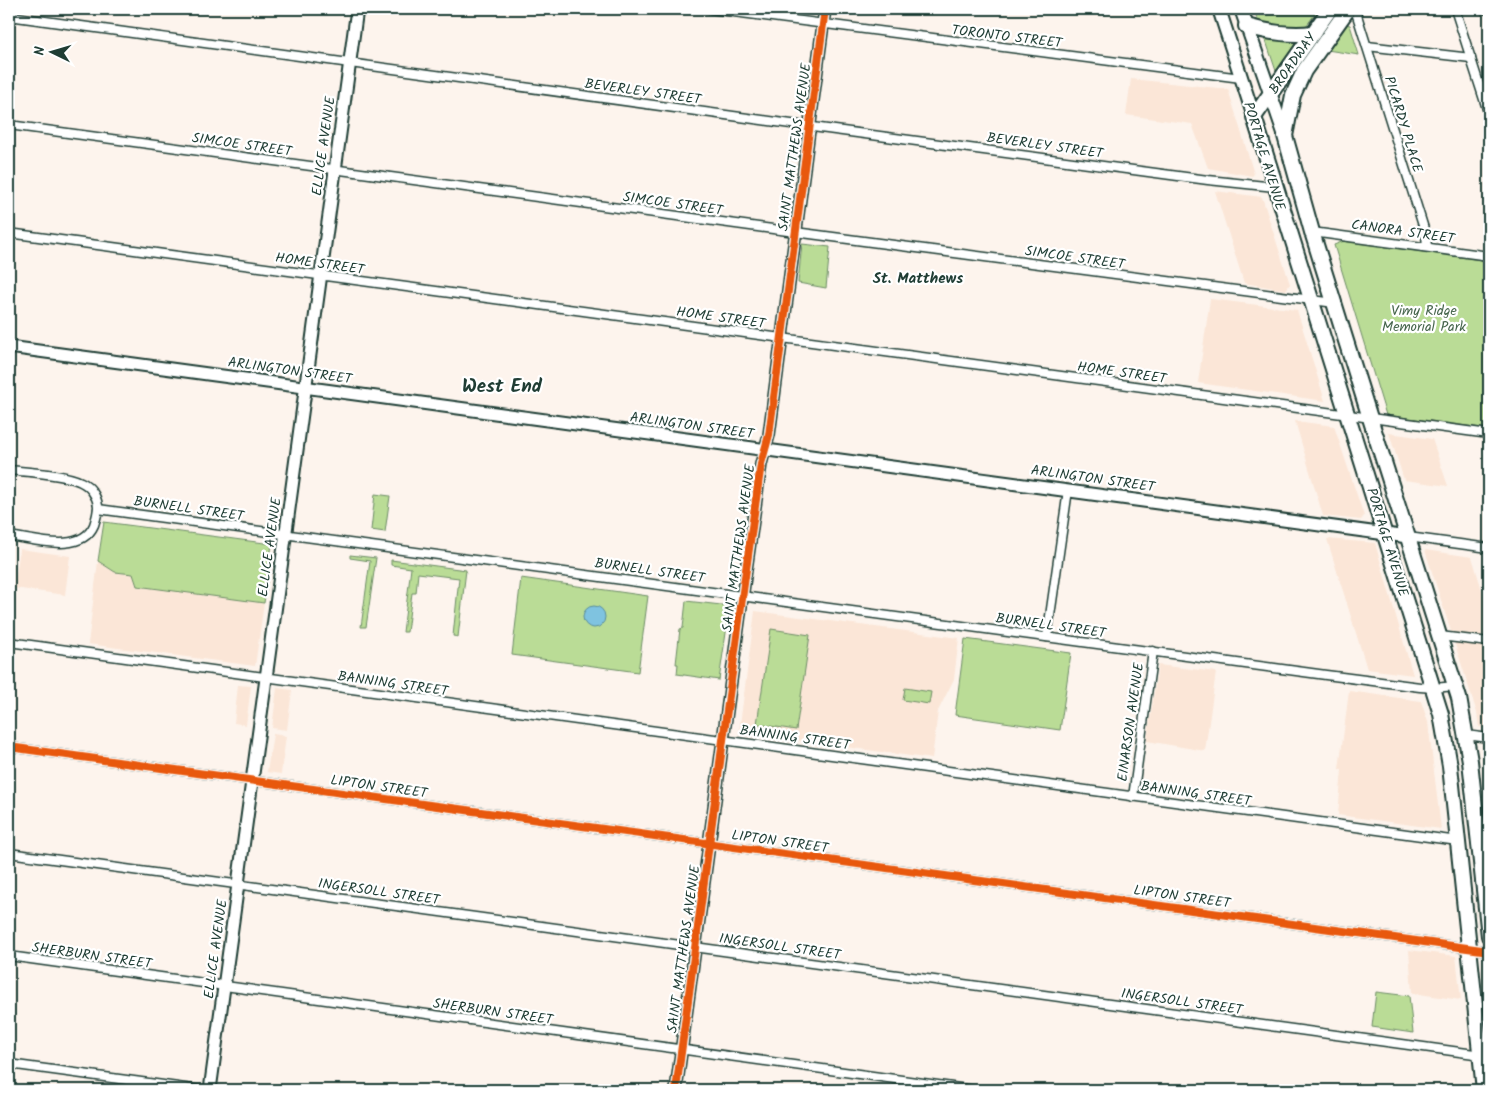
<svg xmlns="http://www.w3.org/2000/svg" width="1498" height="1099" viewBox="0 0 1498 1099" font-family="Kalam,sans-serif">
  <rect width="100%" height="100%" fill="#fdf4ed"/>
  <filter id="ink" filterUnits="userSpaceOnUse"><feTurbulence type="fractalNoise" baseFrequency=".02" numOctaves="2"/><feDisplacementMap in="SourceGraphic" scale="10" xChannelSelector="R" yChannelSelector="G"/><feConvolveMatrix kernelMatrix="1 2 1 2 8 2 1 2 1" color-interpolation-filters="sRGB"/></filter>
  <g filter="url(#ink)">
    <g fill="#fbe6d7">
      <polygon points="1131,79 1228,89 1254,174 1252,176 1208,168 1192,124 1126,115"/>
      <polygon points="1215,191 1262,197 1290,284 1286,290 1244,283"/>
      <polygon points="1210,299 1297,310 1325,401 1198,383"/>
      <polygon points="1295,421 1334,426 1364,516 1361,520 1323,516"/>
      <polygon points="1389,433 1432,439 1448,486 1404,480"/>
      <polygon points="1327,539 1375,543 1413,675 1367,669"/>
      <polygon points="20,549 70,556 65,595 14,588"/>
      <polygon points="1425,550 1472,557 1489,613 1489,728 1479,727 1477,713"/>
      <polygon points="98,561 115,572 133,574 137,586 264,603 255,666 88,644"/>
      <polygon points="755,611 959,638 954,679 938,711 932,759 739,732"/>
      <polygon points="1158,665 1216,672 1205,751 1147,741"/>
      <polygon points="238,685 251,686 246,725 234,723"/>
      <polygon points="277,688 292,690 287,730 272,728"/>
      <polygon points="1349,691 1421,701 1428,722 1441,829 1338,815 1342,770 1339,769"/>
      <polygon points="273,734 286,736 281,774 267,772"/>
      <polygon points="1409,950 1456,956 1461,1000 1412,993"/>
    </g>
    <g fill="#badc96" stroke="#6c8c65">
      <polygon points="1254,9 1319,9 1303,30 1259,25"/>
      <polygon points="1345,24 1350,25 1359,55 1327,50"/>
      <polygon points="1300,37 1276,71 1265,38"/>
      <polygon points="1344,241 1489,261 1489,429 1386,415 1334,245"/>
      <polygon points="802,244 830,247 826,288 798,283"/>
      <polygon points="375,494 390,496 385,532 371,530"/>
      <polygon points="104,522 272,544 264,603 137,586 133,574 115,572 98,561"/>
      <polygon points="350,555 376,558 366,627 361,627 370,561 350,558"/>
      <polygon points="391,560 466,570 458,637 453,636 459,578 418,573 416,593 412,593 407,632 403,632 411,568 391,565"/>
      <polygon points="521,578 648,596 638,672 512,655"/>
      <polygon points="686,601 730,606 719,680 677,674 678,664 676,664 680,629 683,628"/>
      <polygon points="771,629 810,635 796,730 757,724"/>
      <polygon points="965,639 1071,653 1060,730 955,715"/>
      <polygon points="905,688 931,692 929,704 903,700"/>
      <polygon points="1376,992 1409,996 1413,1033 1372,1027"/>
    </g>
    <circle fill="#7fc3e0" stroke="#598d9b" cx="594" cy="617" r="11"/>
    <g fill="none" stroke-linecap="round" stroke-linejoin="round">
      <defs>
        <g id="minor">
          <polyline points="710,9 1241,78"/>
          <polyline points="1355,9 1426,235 1427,247"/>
          <polyline points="1455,9 1489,115"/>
          <polyline points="1483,9 1489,10"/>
          <polyline points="9,16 820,128 1208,180 1275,187"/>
          <polyline points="1367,46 1471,58"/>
          <polyline points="9,125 795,232 1335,303"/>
          <polyline points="1312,232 1489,256"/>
          <polyline points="9,233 1489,434"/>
          <path d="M9,470c18,2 58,4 72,12 9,4 16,14 17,24 0,6 -2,13 -4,19 -13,30 -60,14 -85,11"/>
          <polyline points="98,509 1326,675 1420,687 1434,688 1455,686"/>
          <polyline points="1408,537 1489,548"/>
          <polyline points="1440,636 1489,642"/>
          <polyline points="1047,637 1068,490"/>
          <polyline points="9,642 1458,841"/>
          <polyline points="1466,735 1489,738"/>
          <polyline points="9,747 1489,951"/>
          <polyline points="1133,797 1153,651"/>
          <polyline points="9,853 1489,1056"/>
          <polyline points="9,956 974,1090"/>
          <polyline points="9,1064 200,1090"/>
        </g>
        <polyline id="tertiary" points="676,1090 744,584 761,464 769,435 825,9"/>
        <g id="secondary">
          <polyline points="9,347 1408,537"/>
          <polyline points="210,1090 357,9"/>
        </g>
        <g id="primary">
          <polyline points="1219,9 1254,117"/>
          <polyline points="1241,9 1285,136"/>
        </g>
        <g id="trunk">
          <polyline points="1330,9 1254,117 1441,714 1450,766 1484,1090"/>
          <polyline points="1348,9 1304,71 1293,95 1285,136 1312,232 1370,418 1459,698 1470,761 1489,936"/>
          <path d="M1246,26c21,6 46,10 67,7"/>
        </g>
      </defs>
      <use href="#minor" stroke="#1f3d34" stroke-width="11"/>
      <use href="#tertiary" stroke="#1f3d34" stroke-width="14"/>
      <use href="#secondary" stroke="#1f3d34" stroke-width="15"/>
      <use href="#primary" stroke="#1f3d34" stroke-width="16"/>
      <use href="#trunk" stroke="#1f3d34" stroke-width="18"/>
      <use href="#minor" stroke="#fff" stroke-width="8"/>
      <use href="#tertiary" stroke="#fff" stroke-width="10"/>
      <use href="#secondary" stroke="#fff" stroke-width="11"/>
      <use href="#primary" stroke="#fff" stroke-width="12"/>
      <use href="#trunk" stroke="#fff" stroke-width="14"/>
      <defs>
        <g id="cycleway">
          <polyline points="9,747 1489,951"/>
          <polyline points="676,1090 744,584 761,464 769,435 825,9"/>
        </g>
      </defs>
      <use href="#cycleway" stroke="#fff" stroke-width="11"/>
      <use href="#cycleway" stroke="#e8590c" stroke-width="8"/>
    </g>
  </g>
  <g text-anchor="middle" stroke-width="4.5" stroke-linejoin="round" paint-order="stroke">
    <g font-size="14" fill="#1f3d34" stroke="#fff">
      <text transform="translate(1007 36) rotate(7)" y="5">TORONTO STREET</text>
      <text transform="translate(1292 63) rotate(-55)" y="5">BROADWAY</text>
      <text transform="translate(643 91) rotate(8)" y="5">BEVERLEY STREET</text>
      <text transform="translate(1404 124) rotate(73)" y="5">PICARDY PLACE</text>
      <text transform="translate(242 144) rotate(8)" y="5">SIMCOE STREET</text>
      <text transform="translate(1045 145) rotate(8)" y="5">BEVERLEY STREET</text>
      <text transform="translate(323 146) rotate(-82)" y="5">ELLICE AVENUE</text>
      <text transform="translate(794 147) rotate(-82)" y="5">SAINT MATTHEWS AVENUE</text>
      <text transform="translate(1265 156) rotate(73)" y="5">PORTAGE AVENUE</text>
      <text transform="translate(673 203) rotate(8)" y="5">SIMCOE STREET</text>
      <text transform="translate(1403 231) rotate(8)" y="5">CANORA STREET</text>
      <text transform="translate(1075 257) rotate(8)" y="5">SIMCOE STREET</text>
      <text transform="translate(320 263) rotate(8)" y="5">HOME STREET</text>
      <text transform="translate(721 317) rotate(8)" y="5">HOME STREET</text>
      <text transform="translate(290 370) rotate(8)" y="5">ARLINGTON STREET</text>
      <text transform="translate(1122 372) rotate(8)" y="5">HOME STREET</text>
      <text transform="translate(692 425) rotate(8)" y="5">ARLINGTON STREET</text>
      <text transform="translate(1093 478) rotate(8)" y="5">ARLINGTON STREET</text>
      <text transform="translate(189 508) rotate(8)" y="5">BURNELL STREET</text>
      <text transform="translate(1388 542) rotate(73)" y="5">PORTAGE AVENUE</text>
      <text transform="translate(269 547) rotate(-82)" y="5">ELLICE AVENUE</text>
      <text transform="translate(738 548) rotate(-82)" y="5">SAINT MATTHEWS AVENUE</text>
      <text transform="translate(650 570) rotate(8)" y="5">BURNELL STREET</text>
      <text transform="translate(1051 625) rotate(8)" y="5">BURNELL STREET</text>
      <text transform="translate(393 683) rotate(8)" y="5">BANNING STREET</text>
      <text transform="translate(1130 722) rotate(-82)" y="5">EINARSON AVENUE</text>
      <text transform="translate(795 737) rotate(8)" y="5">BANNING STREET</text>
      <text transform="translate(379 786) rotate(8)" y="5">LIPTON STREET</text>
      <text transform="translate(1196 793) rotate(8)" y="5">BANNING STREET</text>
      <text transform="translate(780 841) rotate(8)" y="5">LIPTON STREET</text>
      <text transform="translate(379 891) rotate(8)" y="5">INGERSOLL STREET</text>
      <text transform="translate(1182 896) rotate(8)" y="5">LIPTON STREET</text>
      <text transform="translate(780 946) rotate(8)" y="5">INGERSOLL STREET</text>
      <text transform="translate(215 949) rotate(-82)" y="5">ELLICE AVENUE</text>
      <text transform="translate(683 949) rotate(-82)" y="5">SAINT MATTHEWS AVENUE</text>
      <text transform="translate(92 955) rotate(8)" y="5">SHERBURN STREET</text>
      <text transform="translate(1182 1001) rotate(8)" y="5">INGERSOLL STREET</text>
      <text transform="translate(493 1011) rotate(8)" y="5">SHERBURN STREET</text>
    </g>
    <g font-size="14" fill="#46654c" stroke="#fff">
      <text x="1424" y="315">Vimy Ridge<tspan x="1424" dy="16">Memorial Park</tspan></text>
    </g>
    <g font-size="15" font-weight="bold" fill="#1f3d34" stroke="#fff">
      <text x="918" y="283">St. Matthews</text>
    </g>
    <g font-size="19" font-weight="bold" fill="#1f3d34" stroke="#fff">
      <text x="502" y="392">West End</text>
    </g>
  </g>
  <rect width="1498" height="1099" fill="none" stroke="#fff" stroke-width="30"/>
  <rect x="15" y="15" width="1468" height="1069" fill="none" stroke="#1f3d34" stroke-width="2" filter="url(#ink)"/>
  <g transform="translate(52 52) rotate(275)" stroke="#ffffff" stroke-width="4" paint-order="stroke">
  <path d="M0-4L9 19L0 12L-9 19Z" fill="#1f3d34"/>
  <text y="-8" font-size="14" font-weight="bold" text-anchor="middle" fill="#1f3d34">N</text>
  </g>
</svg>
